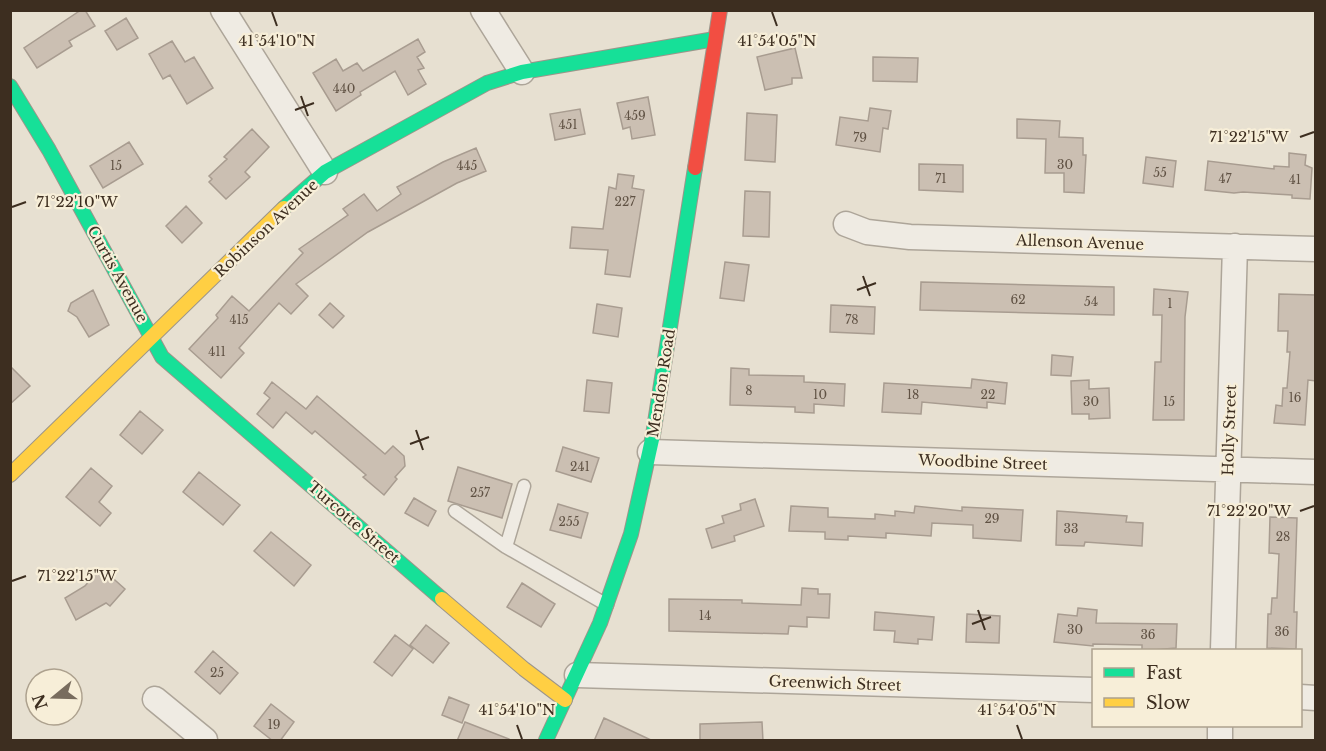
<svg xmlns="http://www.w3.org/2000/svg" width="1326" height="751" viewBox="0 0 1326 751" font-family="'Libre Baskerville',serif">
<rect width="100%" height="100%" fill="#e7e0d1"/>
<path fill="#cbbfb2" stroke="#a89c90" stroke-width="1.5" d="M81 10H85L95 26 69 41 72 46 37 68 24 48Z
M126 18 138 38 117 50 105 31Z
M418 39 425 52 417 57 424 68 418 70 426 84 408 95 395 71 360 92 361 95 336 111 313 73 336 59 343 71 357 63 363 71Z
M172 41 185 62 194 57 213 88 187 104 170 75 163 79 149 54Z
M795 48 802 78H792V84L765 90 757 57Z
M873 57 918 58 917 82 873 81Z
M648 97 655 135 632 139 630 127 623 129 617 103Z
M870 108 891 111 888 129 883 128 880 152 836 145 840 117 868 121Z
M580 109 585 134 555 140 550 114Z
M747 113 777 115 775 162 745 160Z
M1017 119 1060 121 1059 137 1083 138V155H1086L1084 193 1064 192V173H1045L1046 139 1017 138Z
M252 129 269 147 245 172 250 177 226 199 209 182 212 179 209 176 227 159 224 157Z
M129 142 143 164 103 188 90 166Z
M476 148 486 171 457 183 368 232 296 284 308 296 291 314 279 303 239 348 244 353 221 378 189 349 218 318 216 315 232 296 249 311 303 253 299 249 348 215 343 209 364 194 377 211 401 194 397 187 443 162Z
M1289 153 1306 155 1305 165 1312 168 1310 199 1292 198V195L1243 192 1234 193 1205 190 1208 161 1274 169V166L1289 167Z
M1146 157 1176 161 1173 187 1143 183Z
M919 164 963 165V192L919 190Z
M618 174 634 176 632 188 644 190 630 277 605 274 608 250 570 248 572 227 603 229 609 187 616 189Z
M745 191 770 192 769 237 743 236Z
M186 206 202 223 182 243 166 226Z
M725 262 749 265 744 301 720 298Z
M921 282 1114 287V315L920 310Z
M1154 289 1188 292 1185 317 1184 420H1153L1155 362H1161L1162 315H1153Z
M93 290 109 325 89 337 77 317 68 311 71 303Z
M1279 294 1316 295V381L1308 380 1305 425 1274 423 1276 405 1282 406 1283 388H1287L1290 352H1287L1288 331H1278Z
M330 303 344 316 333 328 319 315Z
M597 304 622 308 618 337 593 333Z
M831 305 875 307 874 334 830 332Z
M1052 355 1073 357 1071 376 1051 375Z
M10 366 30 386 10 404Z
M731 368 749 369V375L804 376V382L845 384 844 406 814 404V413L795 412V407L730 405Z
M972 379 1007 383 1005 404 987 402V408L922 402 921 414 882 412 884 383 971 388Z
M587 380 612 383 609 413 584 411Z
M1089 380V389L1109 388 1110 418 1089 419V414H1072L1071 381Z
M272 382 306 409 317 396 385 454 393 446 404 456 405 466 395 477 397 479 384 495 363 477 366 475 315 431 312 434 286 412 273 428 257 414 270 398 264 393Z
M140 411 163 430 142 454 120 435Z
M563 447 599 458 591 482 556 471Z
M458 467 512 484 502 518 448 501Z
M91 468 112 486 99 502 111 513 100 526 66 497Z
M199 472 240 505 223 525 183 492Z
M414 498 436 511 428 526 405 513Z
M755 499 764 526 734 536 735 541 712 548 706 529 724 523 722 516 741 510 740 504Z
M558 504 588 513 581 538 550 530Z
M791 506 828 508V517L875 519V514L895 516V511L914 513 915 506 962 511V507L1023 510 1021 541 973 538V525L932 523 931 536 886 533V538L848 536V540L825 539V532L789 531Z
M1057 511 1127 516 1126 522 1143 523 1142 546 1085 542 1084 546 1056 545Z
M1270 517 1297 518 1294 612H1297L1296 649 1267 648 1268 614H1271L1272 598H1277L1279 554 1269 553Z
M271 532 311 565 294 586 254 551Z
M97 572 104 576 107 573 125 589 110 606 106 603 76 620 65 598 85 586Z
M522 583 555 604 541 627 507 607Z
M802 588 818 589V594H830L829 618 807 617V627L789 626 788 634 669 631V599L742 600V603L801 605Z
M1078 608 1097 610 1096 623 1177 624 1176 648 1142 651V645L1093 644V646L1054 642 1058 614 1077 616Z
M875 612 934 617 932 640 918 639V644L894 642 895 631 874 630Z
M967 614 1000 616 999 643 966 642Z
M426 625 449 643 433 663 410 645Z
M395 635 413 649 392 676 374 662Z
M213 651 238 673 220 694 195 672Z
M449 697 469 705 462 723 442 715Z
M271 704 294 722 280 741H273L254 726Z
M604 718 653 741H594Z
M465 722 509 739V741H457Z
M762 722 763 741H700V724Z"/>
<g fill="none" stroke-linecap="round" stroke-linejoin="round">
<defs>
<path id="lane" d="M455 511 506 547 607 605
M506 547 524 486"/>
<path id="street" d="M223 10 325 172
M483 10 522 72
M846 224 867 232 910 237 1316 249
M650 452 1316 472
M1223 650 1235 246
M577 675 1094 690
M1300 697 1316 698
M155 699 205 740
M1220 740V726"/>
<path id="fast" d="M10 86 49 150 162 357 442 599
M284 208 325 172 487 83 522 72 715 39
M546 740 600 623 631 534 653 435 695 168"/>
<path id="slow" d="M10 475 284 208
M442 599 524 669 565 700"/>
<path id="jam" d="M695 168 720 10"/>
</defs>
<use href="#lane" stroke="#ada599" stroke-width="15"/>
<use href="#street" stroke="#ada599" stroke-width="27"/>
<use href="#fast" stroke="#9c958a" stroke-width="16"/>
<use href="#slow" stroke="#9c958a" stroke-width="16"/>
<use href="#jam" stroke="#9c958a" stroke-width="16"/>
<use href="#lane" stroke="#efebe3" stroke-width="12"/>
<use href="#street" stroke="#efebe3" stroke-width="24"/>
<use href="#fast" stroke="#16e098" stroke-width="14"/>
<use href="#slow" stroke="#ffcf43" stroke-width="14"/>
<use href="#jam" stroke="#f24e42" stroke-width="14"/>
</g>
<path fill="none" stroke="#3d2e20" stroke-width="2" d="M272 12 277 26M772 12 777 26M301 96 308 116M295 110 314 103M1300 137 1314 132M12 207 26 202M863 276 870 296M857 290 876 283M416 430 423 450M410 444 429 437M1300 511 1314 506M12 581 26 576M978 610 985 630M972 624 991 617M517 725 522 739M1017 725 1022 739"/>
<g text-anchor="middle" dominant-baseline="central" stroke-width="4.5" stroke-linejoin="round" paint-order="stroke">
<g font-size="12" fill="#605244">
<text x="344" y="88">440</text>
<text x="635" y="115">459</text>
<text x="568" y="124">451</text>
<text x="860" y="137">79</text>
<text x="1065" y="164">30</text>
<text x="116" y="165">15</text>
<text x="467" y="165">445</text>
<text x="1160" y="172">55</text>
<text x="941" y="178">71</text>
<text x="1225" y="178">47</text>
<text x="1295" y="179">41</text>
<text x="625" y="201">227</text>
<text x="1018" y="299">62</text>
<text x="1091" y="301">54</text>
<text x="1170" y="303">1</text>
<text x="239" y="319">415</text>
<text x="852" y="319">78</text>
<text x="217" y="351">411</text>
<text x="749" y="390">8</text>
<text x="820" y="394">10</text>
<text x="913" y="394">18</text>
<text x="988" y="394">22</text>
<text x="1295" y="397">16</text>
<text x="1091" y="401">30</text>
<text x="1169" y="401">15</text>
<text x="580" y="466">241</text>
<text x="480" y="492">257</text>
<text x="992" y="518">29</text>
<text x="569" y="521">255</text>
<text x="1071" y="528">33</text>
<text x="1283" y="536">28</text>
<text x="705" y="615">14</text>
<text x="1075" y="629">30</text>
<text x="1282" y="631">36</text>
<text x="1148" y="634">36</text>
<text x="217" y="672">25</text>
<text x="274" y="724">19</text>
</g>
<g font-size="15" fill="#3d2e20" stroke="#f7eed8">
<text transform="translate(266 228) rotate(-43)">Robinson Avenue</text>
<text transform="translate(1080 242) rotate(2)">Allenson Avenue</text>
<text transform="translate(118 274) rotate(61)">Curtis Avenue</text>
<text transform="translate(661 383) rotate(-81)">Mendon Road</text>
<text transform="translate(1229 430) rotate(-88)">Holly Street</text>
<text transform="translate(983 462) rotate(2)">Woodbine Street</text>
<text transform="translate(354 522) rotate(41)">Turcotte Street</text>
<text transform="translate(835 683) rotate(2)">Greenwich Street</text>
</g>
</g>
<g font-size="15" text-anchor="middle" fill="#3d2e20" stroke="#f7eed8" stroke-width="4.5" stroke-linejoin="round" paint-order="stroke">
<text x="277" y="46">41°54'10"N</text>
<text x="777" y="46">41°54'05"N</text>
<text x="1249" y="142">71°22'15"W</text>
<text x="77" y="207">71°22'10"W</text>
<text x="1249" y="516">71°22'20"W</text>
<text x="77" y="581">71°22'15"W</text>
<text x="517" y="715">41°54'10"N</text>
<text x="1017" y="715">41°54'05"N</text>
</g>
<rect width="1326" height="751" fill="none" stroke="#3d2e20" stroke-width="24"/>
<rect x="1092" y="649" width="210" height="78" fill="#f7eed8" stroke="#ada18e" stroke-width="1.5"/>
<rect x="1104" y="668" width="30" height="9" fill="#16e098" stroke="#ada18e" stroke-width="1.5"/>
<text x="1146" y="679" font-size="18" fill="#3d2e20">Fast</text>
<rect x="1104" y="698" width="30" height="9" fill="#ffcf43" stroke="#ada18e" stroke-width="1.5"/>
<text x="1146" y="709" font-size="18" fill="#3d2e20">Slow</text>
<g transform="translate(54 697) rotate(251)"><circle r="28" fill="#f7eed8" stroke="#ada18e" stroke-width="1.5"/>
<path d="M0-4.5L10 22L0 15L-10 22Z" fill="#786c5e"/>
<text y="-9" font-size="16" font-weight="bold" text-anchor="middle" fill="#3d2e20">N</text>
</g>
</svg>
